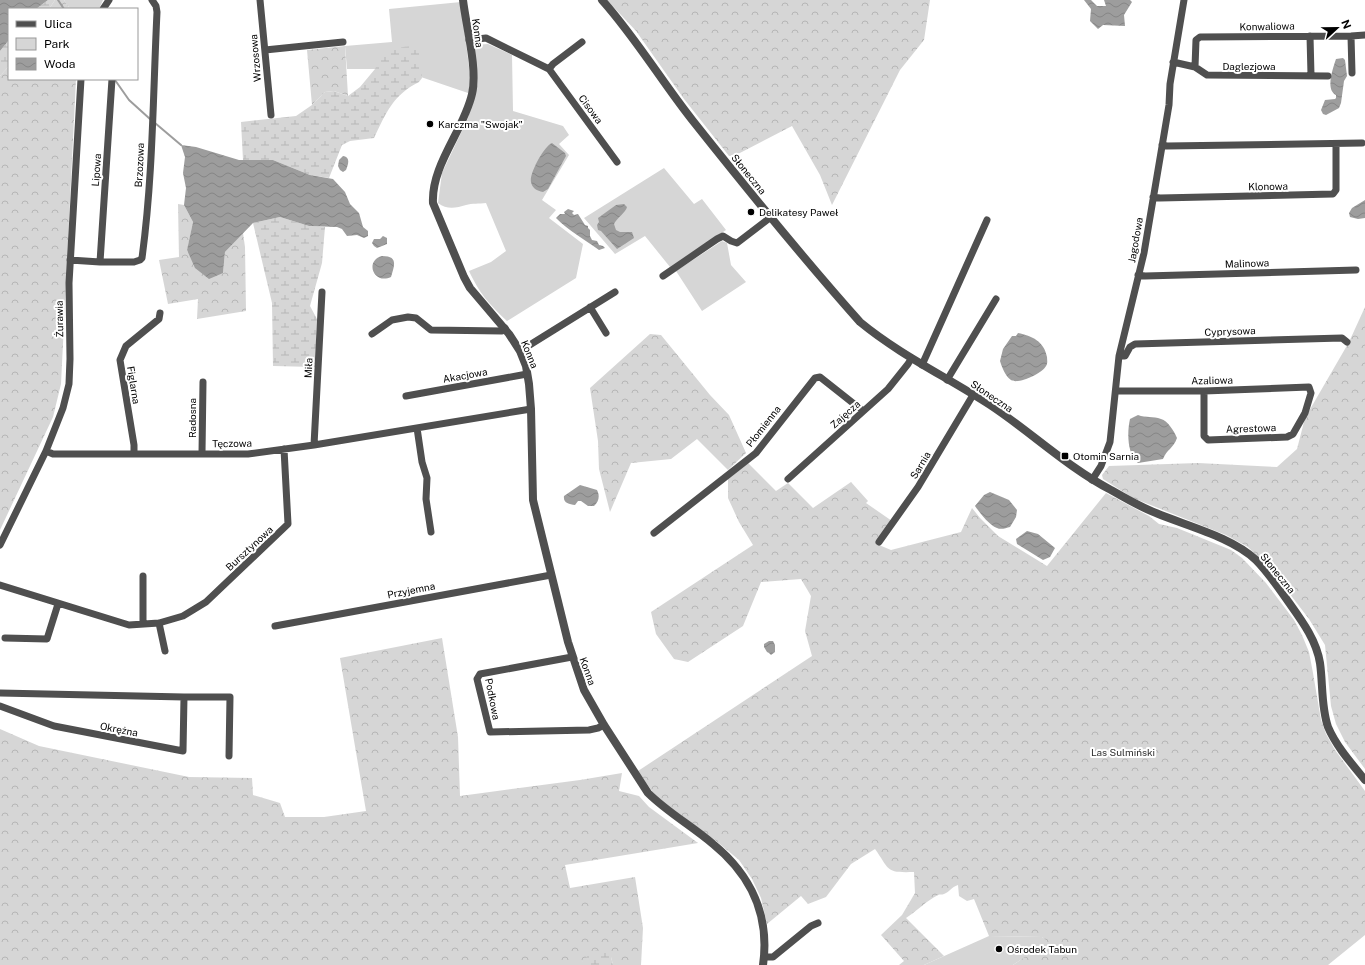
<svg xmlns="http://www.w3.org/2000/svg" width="1365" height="965" viewBox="0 0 1365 965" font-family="'Public Sans',sans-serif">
<defs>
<pattern id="forest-crowns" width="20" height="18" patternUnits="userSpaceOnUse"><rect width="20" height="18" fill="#d6d6d6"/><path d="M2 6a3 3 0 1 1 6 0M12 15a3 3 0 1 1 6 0" fill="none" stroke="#b6b6b6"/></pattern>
<pattern id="wetland-marsh" width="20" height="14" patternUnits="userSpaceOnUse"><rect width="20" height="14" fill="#d6d6d6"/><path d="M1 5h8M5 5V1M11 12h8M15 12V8" fill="none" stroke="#b6b6b6"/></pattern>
<pattern id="water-waves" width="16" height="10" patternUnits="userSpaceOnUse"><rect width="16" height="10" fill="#9d9d9d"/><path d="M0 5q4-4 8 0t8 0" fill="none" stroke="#858585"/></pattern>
</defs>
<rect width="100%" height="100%" fill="#fff"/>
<path fill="#d6d6d6" d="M64 0H103L99 9H70Z
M461 2 471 83 468 93 415 75 375 69H347L345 46 392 42 389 9Z
M488 44 512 55 513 111 563 126 569 135 559 144 569 155 542 200 556 210 549 218 583 244 576 278 507 321C488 303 480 294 469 271L491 262 506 251 486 203C479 204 472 203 466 205 456 208 447 210 438 203L442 173 468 118 478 83 474 45Z
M664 168 694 204 702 199 726 230 670 267 645 236 615 254 584 218Z
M722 241 727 243 731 265 746 282 702 311 676 271Z
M989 936 1042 937 1048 941 1013 965H924Z"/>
<path fill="url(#forest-crowns)" d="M55 0H64L70 9H49Z
M607 0H930L924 40 900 70 832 205 820 175 792 126 736 155 729 156 684 99 636 31Z
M345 46 348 96 334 91 325 92 312 105 307 50Z
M9 66V79H76L61 384 53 417 0 530V76Z
M178 204 184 205 193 222 187 251 223 273 225 252 243 233 245 247 246 311 197 319 198 299 168 304 159 260 179 257Z
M1365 307V769L1345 742 1336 724 1331 706 1325 645 1309 619 1273 572 1248 547 1226 535 1133 498 1103 479 1102 475 1109 466 1198 463 1277 467 1297 449 1305 418 1349 342Z
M650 334 661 335 710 395 729 415 746 453 728 470 697 439 671 459 631 463 610 512 599 469 598 441 590 388Z
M748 463 776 491 788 483 813 508 851 482 868 501 866 503 892 521 879 545 891 550 961 532 972 508 980 518 998 536 1047 566 1106 493 1149 516 1159 524 1177 528 1231 550 1242 558 1266 583 1294 620 1302 635 1309 652 1313 673 1321 720 1326 734 1335 750 1365 791V935L1328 965H1013L1047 941 1042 937 989 936 974 899 967 901 959 896 958 885C951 887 950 892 944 894 942 895 940 894 938 895 926 901 917 911 906 918L944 956 924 965H899L904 961 881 935 902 915 915 893 914 872C885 873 890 870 875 849L851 864 826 897 808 904 801 896 767 924 761 898 752 879 739 860 715 840 656 797 638 771 812 656 805 631 811 596 801 579 761 582 743 626 688 662 674 659 656 634 651 612 753 545 739 522 728 498V479Z
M442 638 458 737 460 796 580 780 622 773 619 791 639 796 649 807 698 843 565 865 570 888 635 877 643 928 641 965H613L611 957 582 962V965H0V729L39 746 189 777 252 778 253 795 280 803 285 817H324L366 811 340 658Z"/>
<path fill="url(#wetland-marsh)" d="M48 0H55L49 9H36Z
M9 40V66L0 76V51Z
M411 46 419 50 422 78 419 82C393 95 386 113 374 138L350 141 342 145 329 178 310 175 273 160H243L241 122 296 116 312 105 325 92 334 91 348 96 360 87 375 69 385 51 403 47Z
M280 217 309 226 325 227 322 263 310 306 317 319 315 367 273 366 272 303 253 223Z
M601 949 611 957 613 965H582V962L591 952Z"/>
<path fill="url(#water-waves)" d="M0 0H48L36 9H9V40L0 51Z
M1084 0H1091L1097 6H1106L1104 0H1130L1132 2 1124 15 1125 26 1103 25 1098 29 1090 21 1091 9Z
M1343 58 1345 60 1347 76 1344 81 1341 103 1339 108 1326 115 1323 114 1321 110 1325 100 1335 99 1336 98V95C1325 90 1333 68 1336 59Z
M552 143 565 153 566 156 548 189 543 192C537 191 532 188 531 182 529 174 544 146 552 143Z
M181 145 196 147 239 160H273L310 175 333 179 345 192 350 204 359 213 363 227 368 231V236L364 238 357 235 347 236 342 229 337 227 309 226 280 217 253 223 225 252 223 273 209 279 195 268 187 250 193 222 184 205 186 188 183 173 185 157Z
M343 156C351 157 348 165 346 170L343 172 340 170 338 166 339 160Z
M1365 200V218L1358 219 1350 217 1349 213 1352 208Z
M624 204 627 207C626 212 617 218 614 224L616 230 620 232H632L634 238 617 249 601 231 598 230 597 225 599 222 598 218 616 205Z
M568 209 574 211 572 213 574 215 578 214 585 225 588 226V228L590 230V236L592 240 597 241 599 245 603 246 605 248 599 250C584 239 569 231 556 218L560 214H565L564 212Z
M383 236 387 238V244L377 248 374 246 372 243 374 239H380Z
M382 256C399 256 394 266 391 277 374 285 364 261 382 256Z
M1018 333C1032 336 1044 341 1047 357 1047 360 1048 363 1046 366 1043 373 1018 385 1011 380 1005 376 1002 367 1000 361L1003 349 1012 336H1016Z
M1138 415C1146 418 1153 416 1161 419 1168 421 1174 431 1177 438 1173 449 1167 449 1163 459L1138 463C1127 454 1127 432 1130 419Z
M580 485 597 490C600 496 599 501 594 506H588L581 501H578L575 505C569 504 563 503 564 496Z
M990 492 1009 500 1017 510 1016 517 1010 527C1006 528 1001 530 997 528 989 525 980 513 975 506L984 495Z
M1027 531 1038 534 1055 548 1050 557 1043 560 1017 544 1016 539Z
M769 641H773L775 645V652L771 655 769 653 767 652 764 647V644Z"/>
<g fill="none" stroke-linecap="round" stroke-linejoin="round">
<path stroke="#9d9d9d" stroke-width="2" d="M58 0 64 9
M115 80 129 100 150 119
M155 123 181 145"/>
<path stroke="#4f4f4f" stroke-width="7" d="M260 0 271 115
M103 9 109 0
M1310 36 1311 75
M1351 36 1352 73
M469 40 486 38 549 69 617 162
M265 50 343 42
M1173 62 1195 67 1207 75 1328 76
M1195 67 1196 40 1200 37 1351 36 1365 35
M549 69 553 64 582 42
M1162 145 1167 146 1362 143
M1153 197 1160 198 1333 194 1336 190V144
M70 260 100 262H134L140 260 142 258C153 177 153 94 157 12L156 6 152 0
M100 262 112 79
M1138 275 1145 276 1356 270
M663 276 717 239 723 236 731 241 737 243 771 217
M590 307 606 333
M372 334 392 320 408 317 416 318 431 330 502 331 505 328
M520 351 615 292
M1119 356H1125L1130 347 1135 344 1342 338 1347 342
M922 365 987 220
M947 380 996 299
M1116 391H1204L1309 387 1311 393 1305 413 1293 434 1287 437 1208 440 1204 436V391
M406 396 527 374
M417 428 422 462 427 478 426 499 431 532
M314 445 322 292
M46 451 53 454H248L314 445 531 409
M134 453V445L120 360 126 346 159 319 160 313
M202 453 203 382
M788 479 888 389 908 364 911 359
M1092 480 1101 466 1110 442 1119 356 1144 253 1169 105 1170 84 1184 0
M654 533 756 453 815 378 820 377 863 411
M879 542 918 487 973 395
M0 545 46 451 63 408 69 384 70 359 69 283 81 79
M0 585 129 625 159 623 183 616 206 602 288 524 284 449
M159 623 165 651
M143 624V576
M275 626 551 575
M5 638 47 639 58 604
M572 657 480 674 477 679 490 732 589 730 598 728 604 725
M0 693 184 697 183 751 54 726 0 706
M184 697H230L229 756
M764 957H773L811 926 818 923"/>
<path stroke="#4f4f4f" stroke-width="8" d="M463 0C466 26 478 70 472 94 464 130 431 165 433 203L464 277 470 288 509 334 520 351 526 366 529 384 531 409 533 500 568 642 584 690 604 725 648 793C667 812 692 826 713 844 751 875 770 916 763 965
M602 0C636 38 662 82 693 121 747 189 802 257 860 322 900 355 947 377 990 405 1031 432 1067 467 1111 490 1125 498 1140 507 1156 513 1187 526 1232 537 1256 560 1267 571 1276 584 1285 597 1299 617 1316 638 1320 663 1323 684 1321 707 1328 727 1336 746 1352 764 1365 780"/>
</g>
<g fill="#000" stroke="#fff" stroke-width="1.5">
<circle cx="430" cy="124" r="4"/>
<circle cx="751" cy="212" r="4"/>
<rect x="1061" y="452" width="8" height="8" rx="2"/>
<circle cx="999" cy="949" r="4"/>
</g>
<g text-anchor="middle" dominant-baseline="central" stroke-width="4" stroke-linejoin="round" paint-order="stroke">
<g font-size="10" fill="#000" stroke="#fff">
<text transform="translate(1267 26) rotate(-1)">Konwaliowa</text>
<text transform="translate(478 33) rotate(82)">Konna</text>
<text transform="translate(255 58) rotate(-95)">Wrzosowa</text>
<text x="1249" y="66">Daglezjowa</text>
<text transform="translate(591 109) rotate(54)">Cisowa</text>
<text transform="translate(139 165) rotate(-87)">Brzozowa</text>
<text transform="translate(96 170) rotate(-86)">Lipowa</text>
<text transform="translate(749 174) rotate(51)">Słoneczna</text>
<text transform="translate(1268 186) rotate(-1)">Klonowa</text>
<text transform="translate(1135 240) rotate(-80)">Jagodowa</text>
<text transform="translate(1247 263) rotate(-2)">Malinowa</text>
<text transform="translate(59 319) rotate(-91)">Żurawia</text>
<text transform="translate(1230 331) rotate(-2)">Cyprysowa</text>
<text transform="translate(530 354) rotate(68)">Konna</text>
<text transform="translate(308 368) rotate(-87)">Miła</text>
<text transform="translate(465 375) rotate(-10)">Akacjowa</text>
<text transform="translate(1212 380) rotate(-1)">Azaliowa</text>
<text transform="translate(134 385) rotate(81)">Figlarna</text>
<text transform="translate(992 396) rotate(34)">Słoneczna</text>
<text transform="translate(845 414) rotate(-42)">Zajęcza</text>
<text transform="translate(192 418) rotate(-90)">Radosna</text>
<text transform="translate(763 426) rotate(-52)">Płomienna</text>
<text transform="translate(1251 428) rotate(-2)">Agrestowa</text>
<text transform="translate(232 443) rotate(-1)">Tęczowa</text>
<text transform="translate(920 465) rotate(-59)">Sarnia</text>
<text transform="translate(249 548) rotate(-43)">Bursztynowa</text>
<text transform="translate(1278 573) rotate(51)">Słoneczna</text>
<text transform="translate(411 590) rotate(-11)">Przyjemna</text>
<text transform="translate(588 671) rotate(70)">Konna</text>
<text transform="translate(493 699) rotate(79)">Podkowa</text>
<text transform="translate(119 729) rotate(11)">Okrężna</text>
</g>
<g font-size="10" fill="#000" stroke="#fff" text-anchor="start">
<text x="438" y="124">Karczma "Swojak"</text>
<text x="759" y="212">Delikatesy Paweł</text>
<text x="1073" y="456">Otomin Sarnia</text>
<text x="1007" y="949">Ośrodek Tabun</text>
</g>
<g font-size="10" fill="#2d2d2d" stroke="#fff">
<text x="1123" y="752">Las Sulmiński</text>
</g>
</g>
<rect x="8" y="8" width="130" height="72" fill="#ffffff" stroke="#999999"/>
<rect x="16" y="21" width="20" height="6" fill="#4f4f4f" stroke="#999999"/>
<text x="44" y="28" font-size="12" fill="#000000">Ulica</text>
<rect x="16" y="38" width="20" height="12" fill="#d6d6d6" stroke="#999999"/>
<text x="44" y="48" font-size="12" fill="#000000">Park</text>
<rect x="16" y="58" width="20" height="12" fill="url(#water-waves)" stroke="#999999"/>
<text x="44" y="68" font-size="12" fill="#000000">Woda</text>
<g transform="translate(1337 28) rotate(68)" stroke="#ffffff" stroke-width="3" paint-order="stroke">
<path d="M0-3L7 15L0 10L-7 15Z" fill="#000000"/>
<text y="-6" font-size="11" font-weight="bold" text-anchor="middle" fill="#000000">N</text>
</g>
</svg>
